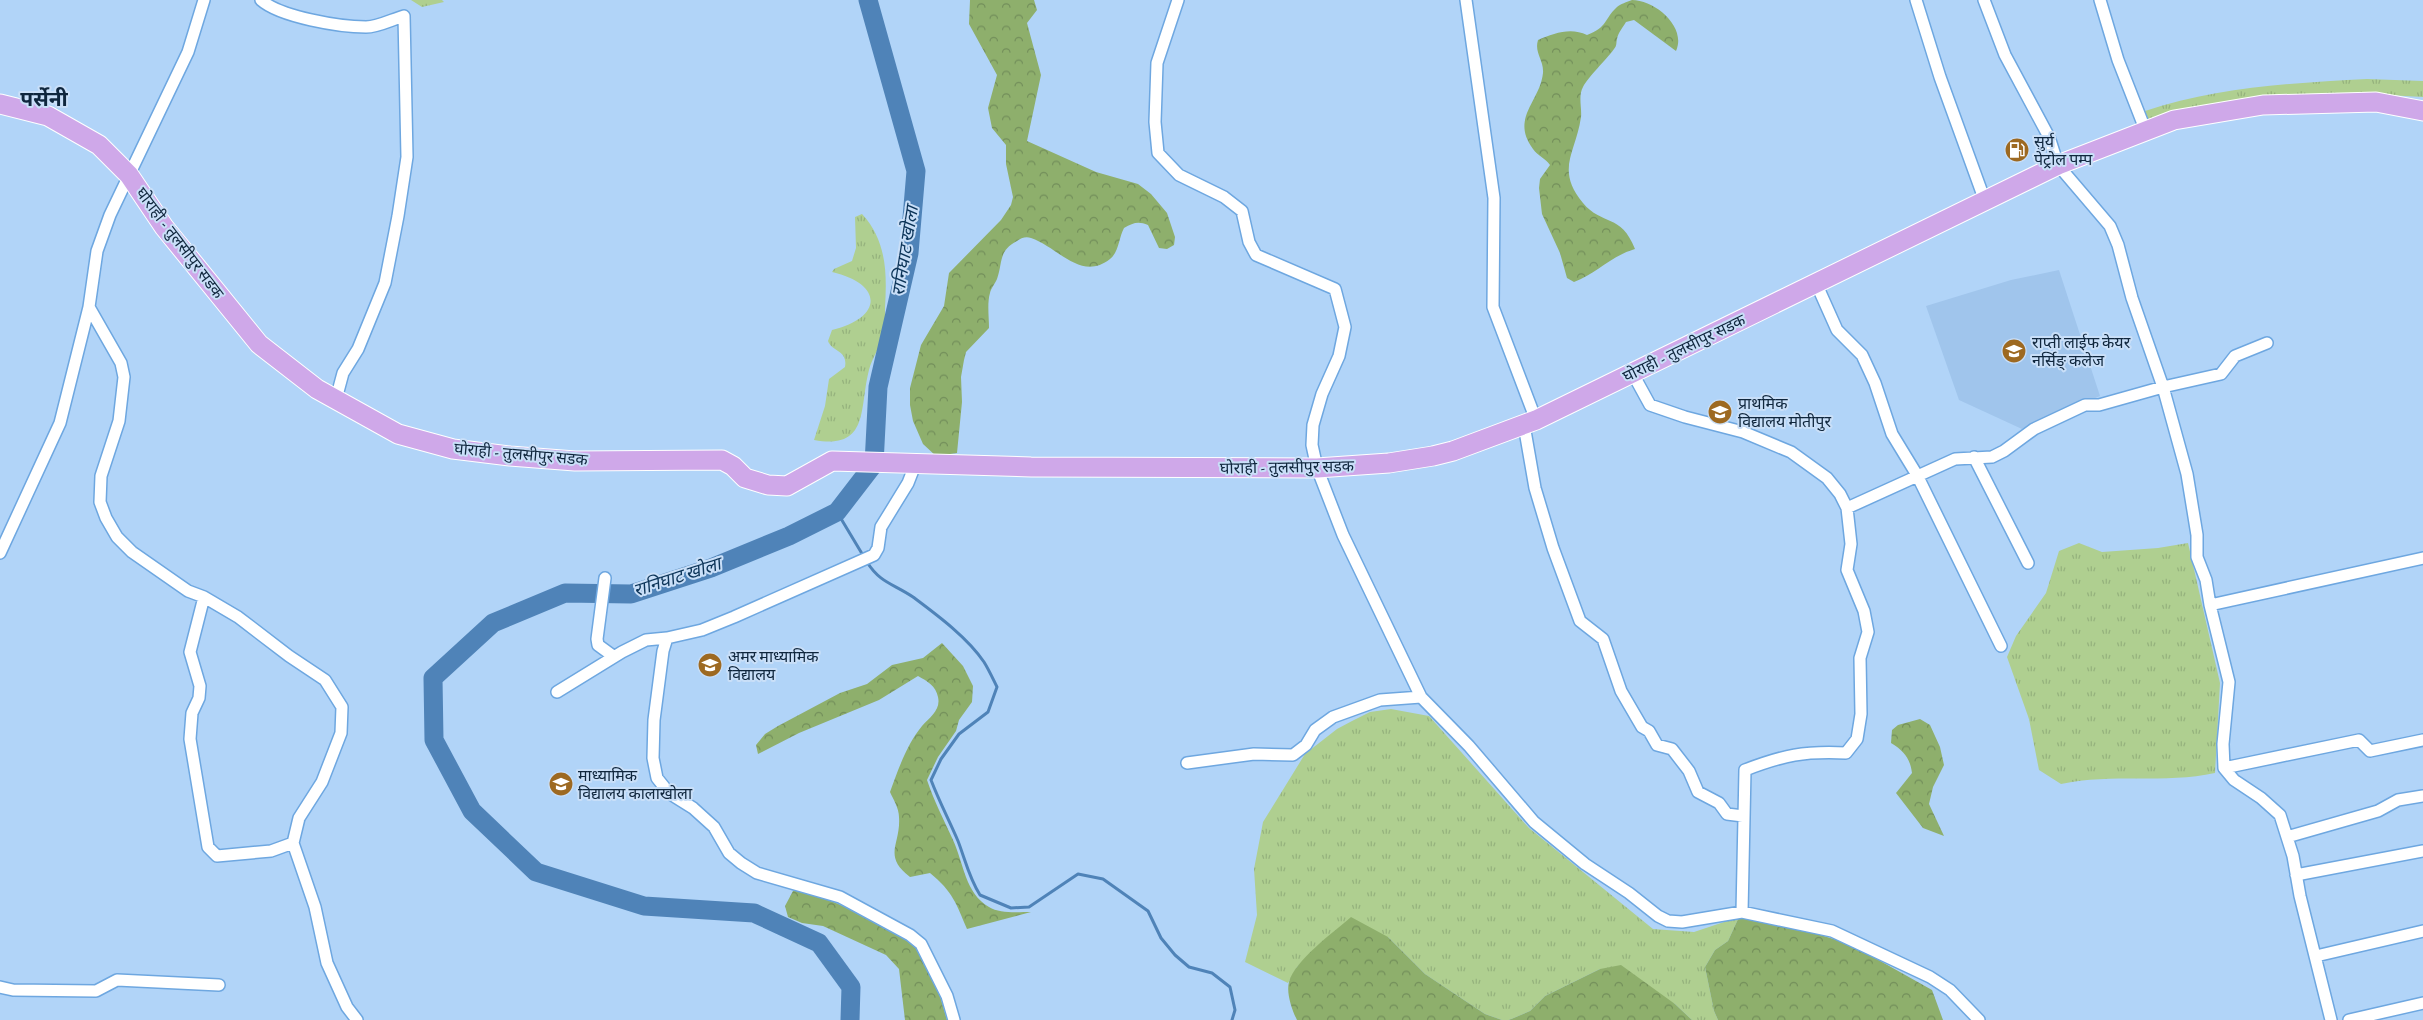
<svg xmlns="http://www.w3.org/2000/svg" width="2423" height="1020" viewBox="0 0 2423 1020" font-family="'Crimson Pro','Noto Sans Devanagari',serif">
<defs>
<pattern id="grass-tufts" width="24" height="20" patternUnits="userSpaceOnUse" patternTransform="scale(1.25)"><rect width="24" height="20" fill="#afcf90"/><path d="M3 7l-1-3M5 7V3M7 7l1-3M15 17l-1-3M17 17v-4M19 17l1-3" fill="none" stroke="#95b27d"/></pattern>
<pattern id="forest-crowns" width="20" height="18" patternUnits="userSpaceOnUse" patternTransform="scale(1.25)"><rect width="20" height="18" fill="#8eaf6c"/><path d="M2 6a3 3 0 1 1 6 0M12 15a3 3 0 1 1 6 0" fill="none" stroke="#728e5a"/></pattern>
</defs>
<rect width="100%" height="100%" fill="#b1d4f8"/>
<path fill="#a0c5ec" d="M2059 270 2100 396 2022 429 1959 400 1926 306 2011 280Z"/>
<path fill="url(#grass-tufts)" d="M411 0H442L444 2 422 7Z
M2367 79 2423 81V97L2368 94 2149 121 2145 111C2217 87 2292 83 2367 79Z
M862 214C887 241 887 274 885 308 885 316 886 327 884 335 880 347 872 358 869 370 859 408 870 450 814 440L825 406 829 379 845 367C848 350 832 352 828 341L832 330C883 318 884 284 832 272L834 269 852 261 856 248 855 217Z
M2079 543 2102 552 2158 548 2188 543 2220 683 2215 773C2165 784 2112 773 2061 784L2039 770 2029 719 2007 657 2016 636 2046 593 2059 551Z
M1391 709 1429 716 1529 828 1653 929 1694 932 1739 917 1728 941 1715 950 1705 967 1714 1011 1718 1020H1692L1675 1004 1600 969 1545 996 1530 1011 1509 1020H1502L1485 1014 1425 974 1388 937 1322 942 1297 967 1288 983 1245 962 1257 915 1254 869 1263 822 1305 754 1337 729 1352 721 1370 712Z"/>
<path fill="url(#forest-crowns)" d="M970 0H1034L1037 10 1027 23 1041 75 1027 141 1096 172 1138 184 1151 194 1167 213 1175 237 1174 245 1167 249 1159 248 1148 225C1138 221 1133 223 1124 228 1119 237 1119 252 1110 259 1081 282 1058 247 1031 238 1026 236 1021 238 1017 241 998 251 1003 262 997 279 995 284 991 288 990 293 987 303 989 317 989 328L966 352 964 360 961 377 962 402 957 453 936 456 923 444 913 421 910 405V388L921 345 944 306 949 273 1001 220 1011 205 1013 197 1006 164V145L992 128 988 108 997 75 969 24Z
M1632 0C1655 0 1687 27 1676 51L1634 20 1626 22C1623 27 1618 33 1617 39 1616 43 1617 46 1614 49 1606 60 1588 77 1583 87 1578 96 1582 108 1581 117 1576 153 1555 169 1583 203 1602 226 1621 213 1635 249 1611 256 1596 274 1574 282L1567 278 1560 253 1542 214 1539 188 1540 179 1550 165C1545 158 1538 156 1533 149 1510 118 1540 102 1543 73 1544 60 1534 53 1538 40 1554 33 1571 27 1587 35 1608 27 1604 19 1617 7 1620 4 1627 2 1632 0Z
M942 643 963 666 973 686 972 702 959 720 956 731 938 757 927 780C934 801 944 820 953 840 964 864 965 893 989 907 1000 914 1018 912 1031 912L967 929C956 903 953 892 930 873L910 877C882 855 901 845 899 817 899 808 893 799 890 792 898 770 907 744 922 726 930 717 941 710 938 697 936 686 927 681 918 676L879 700 799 733 758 754 756 745 765 734 778 726 840 693 867 684 892 665 923 658Z
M1920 719 1930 725 1940 747 1944 765 1933 787 1929 804 1944 836 1923 828 1896 793 1912 773C1910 758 1904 751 1891 743L1892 730 1898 725Z
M800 889C827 899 902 928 918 949 934 970 940 996 947 1020H905L899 969 886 955 823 926 802 923 788 917 785 906 793 891Z
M1351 917 1388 937 1425 974 1485 1014 1502 1020H1297C1292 1010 1286 993 1289 982 1295 960 1334 932 1351 917Z
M1739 917 1781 923 1850 944 1932 990 1943 1020H1718L1714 1011 1705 967 1715 950 1728 941Z
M1621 965 1675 1004 1692 1020H1509L1530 1011 1545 996 1600 969Z"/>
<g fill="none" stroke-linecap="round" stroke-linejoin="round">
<path stroke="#4f83b8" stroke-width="3" d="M837 512 864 557
M867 562C880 583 894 584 913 597 937 615 967 637 984 662 989 670 993 679 997 687L988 712 959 734 941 759 931 780C939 801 949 820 958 841 965 859 969 878 980 895L1011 908 1029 907 1078 874 1103 879 1148 911 1161 938 1175 955 1189 967 1212 973 1230 987 1235 1010 1232 1020"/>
<path stroke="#4f83b8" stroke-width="19" d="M850 1020 851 987 819 943 754 913 644 906 536 872 472 811 434 740 433 678 493 623 565 593 631 594 711 568 789 536 837 512 874 464 878 387 909 253 916 171 868 0"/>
<defs>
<path id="street" d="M261 0C280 17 340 27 366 27 378 27 393 19 404 16L407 157 398 216 385 283 358 349 343 373 336 399
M1178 0 1157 63 1155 122 1158 153 1179 175 1224 197 1242 211 1249 242 1256 255 1335 289 1345 327 1339 356 1322 394 1313 425 1312 445 1317 468 1343 535 1421 697 1469 746 1534 822 1585 864 1629 893 1658 916 1668 921 1682 922 1742 912 1832 931 1930 977 1950 990 1979 1020
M1466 0 1494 198 1493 307 1536 420
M1916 0 1940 77 1985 201
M1984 0 2005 55 2049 137 2058 165 2110 226 2118 245 2132 298 2163 387 2187 474 2197 535V557L2206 580 2210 605 2229 682 2223 744 2224 768 2234 780 2261 798 2280 815 2293 856 2300 896 2331 1020
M2100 0 2118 60 2145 129
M1816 283 1837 330 1862 355 1875 383 1892 434 1917 475 2001 646
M89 307 121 363 124 377 119 421 101 476 100 502 106 518 117 537 132 552 188 591 204 597 238 617 289 656 325 680 342 707 341 733 322 782 299 818 293 843 315 907 327 963 347 1007 357 1020
M1633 374 1650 405 1685 417 1743 432 1791 452 1827 478 1840 494 1847 508 1851 544 1847 570 1864 611 1868 632 1860 658 1861 714 1857 739 1846 753C1804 751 1784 755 1745 770L1742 912
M1524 425 1535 488 1553 548 1580 621 1603 639 1621 691 1642 727 1649 731 1657 745 1672 749 1689 771 1698 792 1719 803 1727 814 1743 816
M1974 457 2028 563
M915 465 908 483 881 527 878 548 874 555 734 617 702 630 667 638 663 651 654 720 653 758 657 778 669 793 693 808 714 827 729 853 741 863 757 873 840 897 910 935 921 944 947 996 954 1020
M1847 508 1955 459 1992 457 2004 451 2034 429 2085 405H2099L2163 387 2221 374 2235 356 2267 343
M0 553 60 423 89 307 97 251 110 215 188 52 204 0
M605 578 597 639 598 645 613 656
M204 597 190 652 200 686 199 698 192 713 190 739 208 847 217 856 271 851 293 843
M2210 605 2423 558
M557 692 622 652 646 640 667 638
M1187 763 1254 754 1293 755 1306 745 1315 730 1333 717 1380 700 1421 697
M2224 768 2359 740 2370 751 2423 740
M2287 837 2378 811 2398 800 2423 796
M2296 875 2423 851
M2316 956 2423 931
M0 987 13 990 96 991 117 980 219 985
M2349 1020 2423 1003"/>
<path id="primary" d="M0 104 48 116 99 145 129 175 164 227 259 344 317 389 398 434 453 449 510 456 575 461 722 460 733 466 745 478 768 485 787 486 832 461 1031 467 1317 468 1389 463 1433 456 1453 451 1536 420 2058 165 2174 120 2263 105 2376 102 2423 111"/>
</defs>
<use href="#street" stroke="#6ea7e0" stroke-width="14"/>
<use href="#primary" stroke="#fff" stroke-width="21"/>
<use href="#street" stroke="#fff" stroke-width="11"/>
<use href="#primary" stroke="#cfa8e9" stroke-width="19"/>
</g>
<defs>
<symbol id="fuel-disc" viewBox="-11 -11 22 22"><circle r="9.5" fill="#9d6921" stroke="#c9dff8"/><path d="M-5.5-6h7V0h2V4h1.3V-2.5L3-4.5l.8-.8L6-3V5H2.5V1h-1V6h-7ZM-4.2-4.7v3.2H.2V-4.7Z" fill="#fff"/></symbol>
<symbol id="university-disc" viewBox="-11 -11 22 22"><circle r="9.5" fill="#9d6921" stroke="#c9dff8"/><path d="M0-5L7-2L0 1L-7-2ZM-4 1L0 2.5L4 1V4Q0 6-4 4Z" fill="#fff"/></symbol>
<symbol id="school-disc" viewBox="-11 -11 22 22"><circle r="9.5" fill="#9d6921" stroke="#c9dff8"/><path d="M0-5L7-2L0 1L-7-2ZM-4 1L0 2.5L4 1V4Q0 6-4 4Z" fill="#fff"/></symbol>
</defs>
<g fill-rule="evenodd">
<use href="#fuel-disc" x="2003" y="136" width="28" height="28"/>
<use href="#university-disc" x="2000" y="337" width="28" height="28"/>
<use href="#school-disc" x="1706" y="398" width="28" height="28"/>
<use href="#school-disc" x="696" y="651" width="28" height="28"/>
<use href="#school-disc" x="547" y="770" width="28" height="28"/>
</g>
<g text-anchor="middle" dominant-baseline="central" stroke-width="4" stroke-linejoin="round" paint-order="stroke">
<g font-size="16" fill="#0f263d" stroke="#c9dff8" text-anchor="start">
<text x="2034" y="141">सुर्य<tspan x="2034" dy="18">पेट्रोल पम्प</tspan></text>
<text x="2032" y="342">राप्ती लाईफ केयर<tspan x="2032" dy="18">नर्सिङ् कलेज</tspan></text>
<text x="1738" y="403">प्राथमिक<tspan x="1738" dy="18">विद्यालय मोतीपुर</tspan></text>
<text x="728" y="656">अमर माध्यामिक<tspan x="728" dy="18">विद्यालय</tspan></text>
<text x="578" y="775">माध्यामिक<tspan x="578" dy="18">विद्यालय कालाखोला</tspan></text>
</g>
<g font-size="16" fill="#0f263d" stroke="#c9dff8">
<text transform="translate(180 243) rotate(53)">घोराही - तुलसीपुर सडक</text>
<text transform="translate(1684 348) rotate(-26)">घोराही - तुलसीपुर सडक</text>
<text transform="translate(521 454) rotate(5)">घोराही - तुलसीपुर सडक</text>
<text transform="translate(1287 467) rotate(-1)">घोराही - तुलसीपुर सडक</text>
</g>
<g font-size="18" font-style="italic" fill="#0c3458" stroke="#c9dff8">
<text transform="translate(905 251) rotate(-81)">रानिघाट खोला</text>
<text transform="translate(677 577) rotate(-18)">रानिघाट खोला</text>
</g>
<g font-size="21" font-weight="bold" fill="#0f263d" stroke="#c9dff8">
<text x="44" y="99">पर्सेनी</text>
</g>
</g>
</svg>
